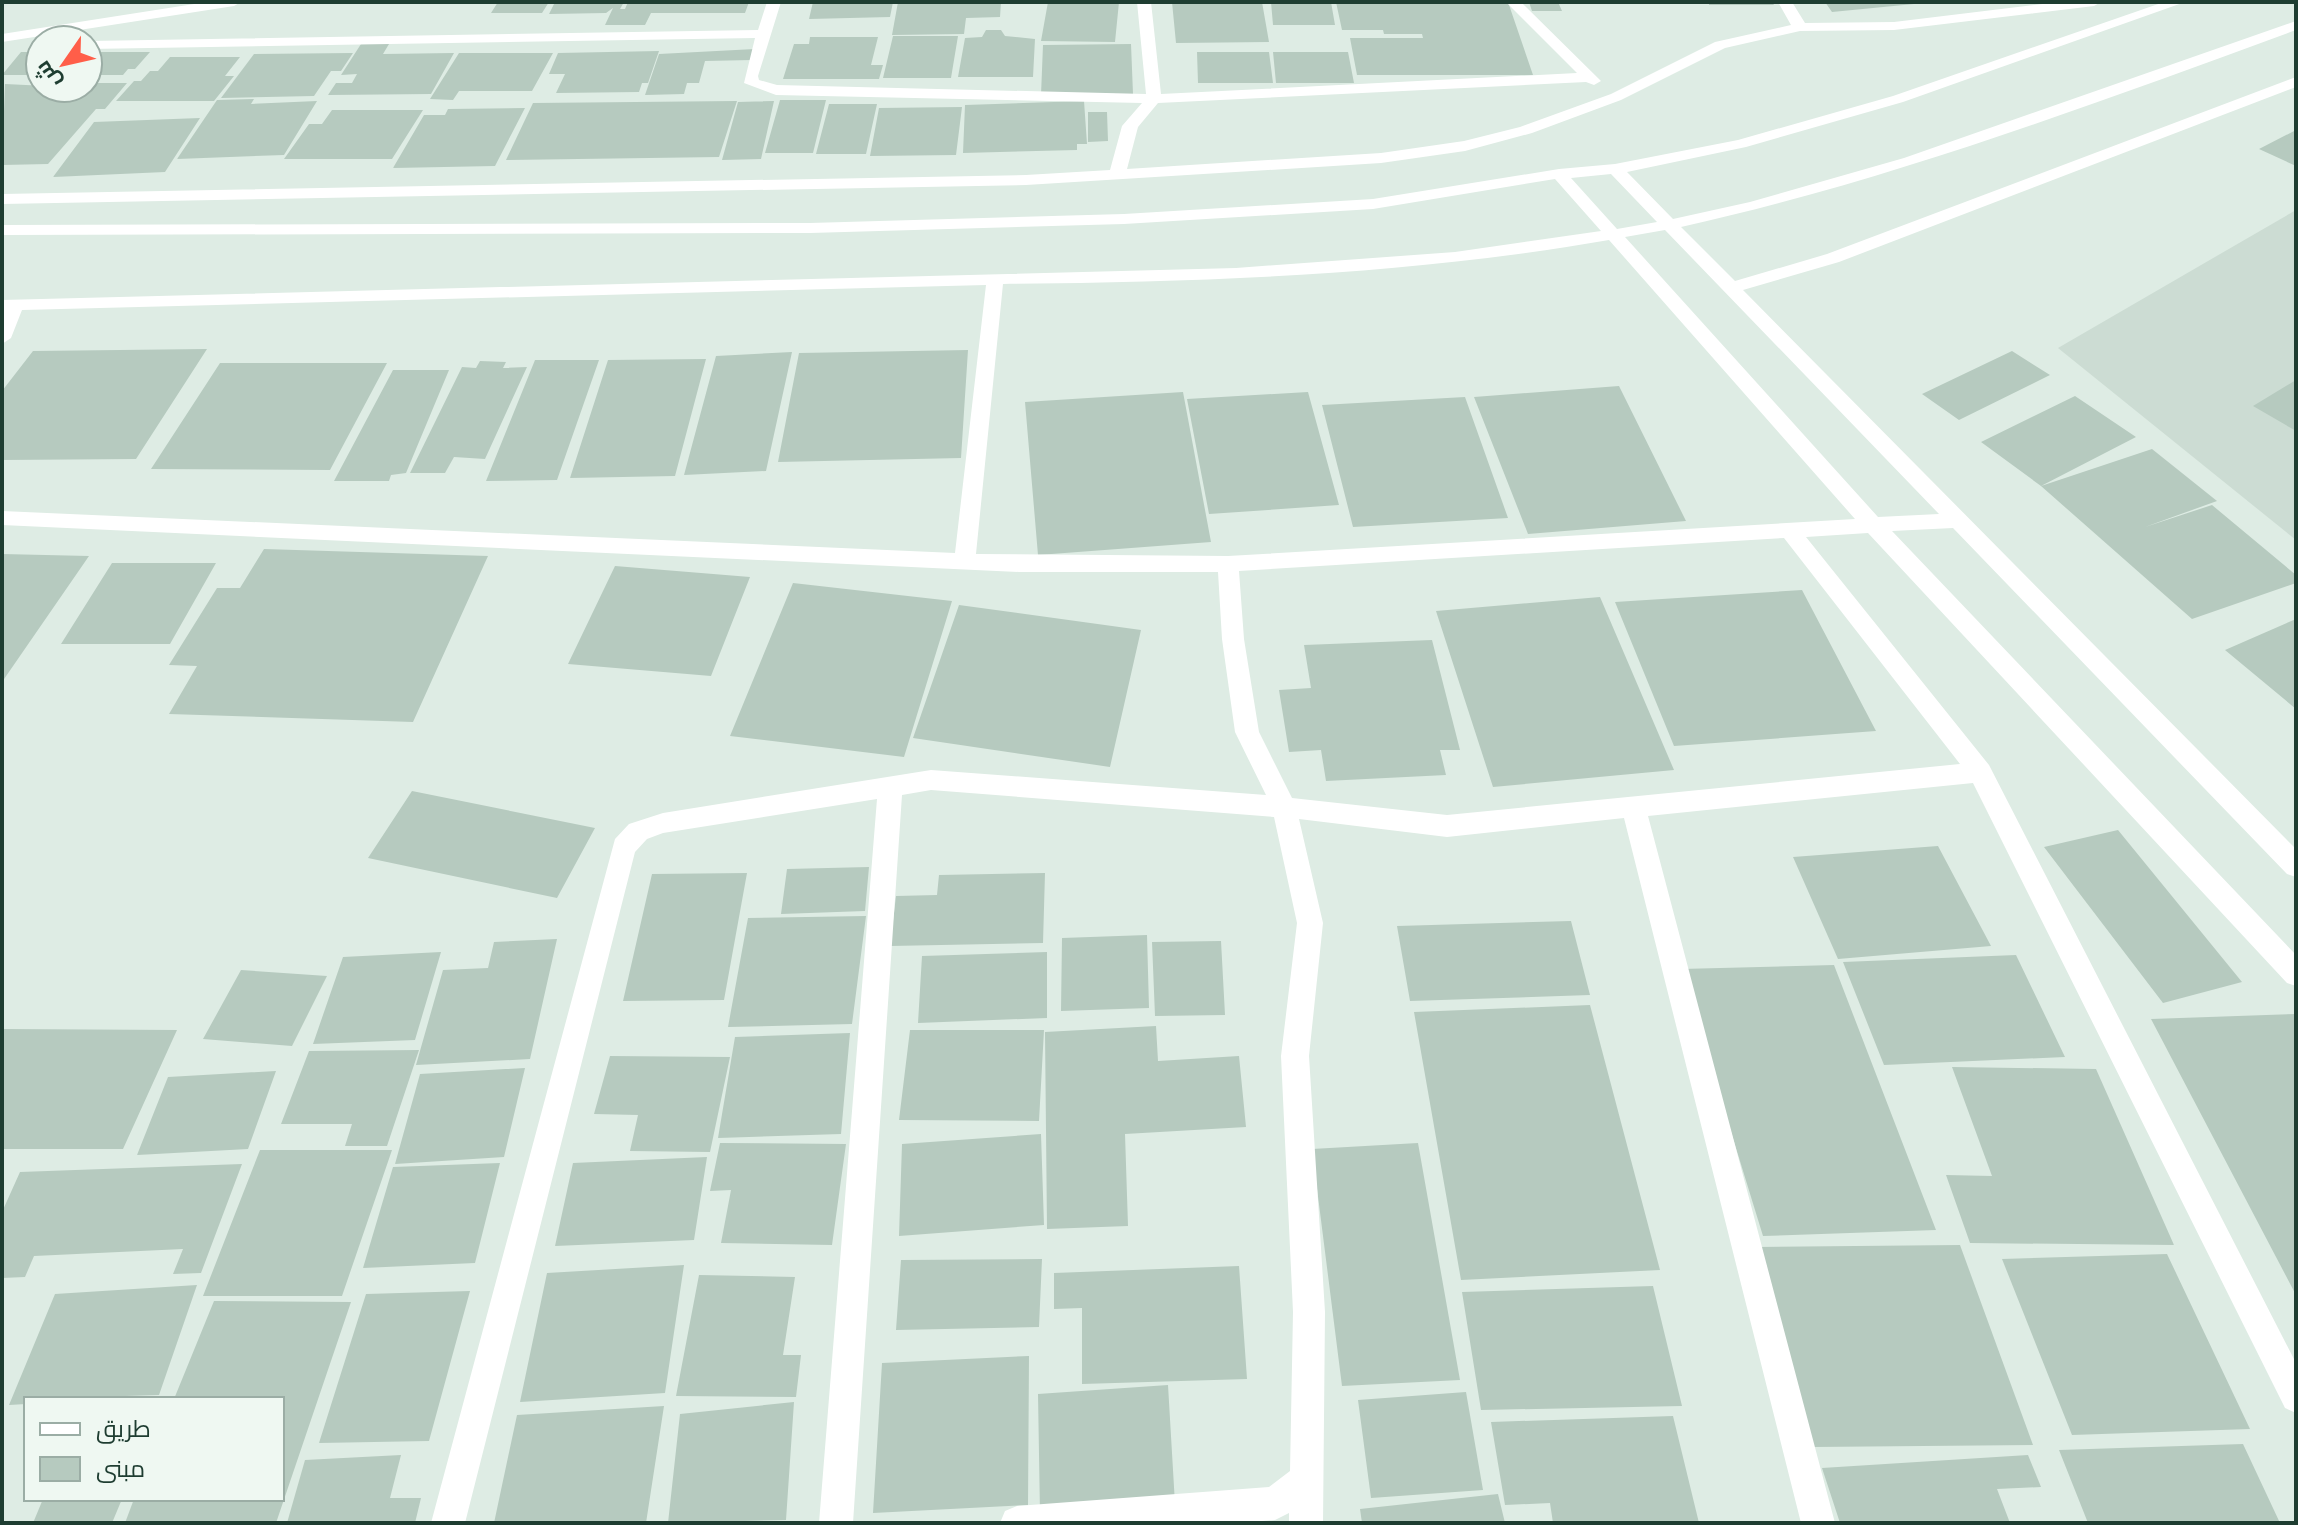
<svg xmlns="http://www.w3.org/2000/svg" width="2298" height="1525" viewBox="0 0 2298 1525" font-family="'Sofia Sans Condensed',Cairo,sans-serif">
<rect width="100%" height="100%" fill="#deece4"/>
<path fill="#ccdcd3" d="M2296 210V540L2058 348Z"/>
<path fill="#b6cabf" d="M498 2H549L542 13H491Z
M555 2H624L620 9H625L628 2H749L745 13H651L645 25H605L613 8 606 13 549 14Z
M813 2H893L890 17 809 19Z
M898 2H1001L1000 17 966 18 964 34 892 35Z
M1048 2H1119L1115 42 1041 41Z
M1172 2H1262L1269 42 1176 43Z
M1271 2H1331L1335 25H1273Z
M1336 2H1508L1533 75H1357L1350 38H1423L1422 34H1384L1383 30H1342Z
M1529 2H1558L1562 11H1532Z
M1709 2H1772L1774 5H1709Z
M1825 2H1914V4L1832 12Z
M986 30H1001L1005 36 1035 39 1033 77H958L965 38 982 37Z
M893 36H958L951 78H883Z
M810 37H878L871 65H883L879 79H783L794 44H809Z
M361 44H389L383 54 454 53 431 94 328 95 336 83H352L357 74 341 75Z
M1131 44 1133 94 1041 95 1043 45Z
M755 49 752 60 705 61 699 83H687L684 94 645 95 659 54Z
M659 51 648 83H642L639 92 556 93 565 74H549L558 53Z
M21 52H40V75H2Z
M88 52H150L135 69H128L123 75H88Z
M1197 52H1269L1273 83H1198Z
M1273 52H1348L1354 83H1276Z
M353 53 341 71H331L314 96 221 98 254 54Z
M459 53H553L532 91H459L453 100 430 99Z
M170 57H240L225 76H234L214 101H116L134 81H141L150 71H158Z
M88 83H127L105 109H96L48 164 2 165 5 84 88 88Z
M254 99 251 104 317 101 284 155 177 159 217 100Z
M780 100H826L813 153H765Z
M737 101 719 157 506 160 533 103Z
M774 101 761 159 722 160 738 102Z
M1084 101 1087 144H1077V150L963 153 965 105Z
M829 104H877L866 154H816Z
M962 107 956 155 870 156 879 108Z
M525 108 495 166 393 168 424 115H445L448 109Z
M332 110H423L392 159H284L309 124H322Z
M1088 112H1107L1108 141 1088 142Z
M200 118 165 172 53 177 94 122Z
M2296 130V166L2259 149Z
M207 349 136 459 2 460V391L33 351Z
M968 350 961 458 778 462 799 353Z
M2012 351 2050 375 1959 420 1922 394Z
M792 352 766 471 684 475 716 356Z
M706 359 675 476 570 478 608 360Z
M535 360H599L557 480 486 481Z
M480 361 506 362 503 368 527 367 485 459 454 457 445 473H410L462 367 476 368Z
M220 363H387L330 470 151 469Z
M393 370H449L406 473 391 475 389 481H334Z
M2296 380V431L2253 406Z
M1619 386 1686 521 1528 534 1474 397Z
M1183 392 1211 542 1038 555 1025 402Z
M1308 392 1339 505 1209 514 1187 399Z
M2075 396 2136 437 2041 486 2152 449 2217 501 2145 527 2212 505 2296 575V583L2192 619 2041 486 1981 442Z
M1465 397 1508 518 1353 527 1322 405Z
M264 549 488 556 413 722 169 714 197 666 169 665 217 588H240Z
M2 554 89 556 2 682Z
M112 563H216L170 644H61Z
M615 566 750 577 711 676 568 664Z
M793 583 952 601 904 757 730 736Z
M1802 590 1876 731 1674 746 1615 602Z
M1600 597 1674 770 1493 787 1436 611Z
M959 605 1141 630 1110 767 913 738Z
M2296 619V709L2225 650Z
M1432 640 1460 750H1440L1446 775 1326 781 1321 750 1289 752 1279 690 1311 688 1304 645Z
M412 791 595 828 557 898 368 858Z
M2118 830 2242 982 2163 1003 2044 847Z
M1938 846 1991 946 1838 959 1793 857Z
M869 867 865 911 781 914 787 869Z
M747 873 724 1000 623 1001 652 874Z
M1045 873 1043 943 890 946 896 896 937 895 939 875Z
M866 916 852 1024 728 1027 748 918Z
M1571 921 1590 995 1410 1001 1397 926Z
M1147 935 1149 1008 1061 1011 1062 938Z
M557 939 530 1059 416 1065 443 970 488 968 494 942Z
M1221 941 1225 1015 1155 1016 1152 942Z
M441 952 415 1040 313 1044 343 957Z
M1047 952V1018L918 1023 922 956Z
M2016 955 2065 1057 1884 1065 1843 962Z
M1834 965 1936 1230 1763 1236 1681 969Z
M241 970 327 976 292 1046 203 1039Z
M1590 1005 1660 1270 1461 1280 1414 1012Z
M2296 1014V1295L2151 1019Z
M1156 1026 1158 1061 1239 1056 1246 1127 1125 1134 1128 1226 1047 1229 1045 1032Z
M2 1029 177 1030 123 1149H2Z
M910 1030H1044L1039 1121 899 1120Z
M850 1033 841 1134 718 1138 735 1037Z
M419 1050 387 1146H345L352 1124H281L309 1051Z
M610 1056 730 1057 710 1152 630 1151 638 1115 594 1114Z
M1952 1067 2096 1069 2174 1245 1970 1243 1946 1175 1992 1176Z
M525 1068 504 1157 395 1164 420 1074Z
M276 1071 248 1149 137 1155 168 1077Z
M1041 1134 1044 1225 899 1236 902 1144Z
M720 1143 846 1144 832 1245 721 1243 731 1190 710 1191Z
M1418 1143 1460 1380 1342 1386 1312 1149Z
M260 1150H392L342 1296H203Z
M707 1157 694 1240 555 1246 573 1163Z
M500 1163 475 1263 363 1268 393 1167Z
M242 1164 201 1273 173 1274 183 1249 34 1256 25 1277 2 1278V1212L20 1172Z
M1960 1245 2033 1445 1813 1447 1757 1247Z
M2167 1254 2250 1429 2072 1435 2002 1259Z
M1042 1259 1039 1327 896 1330 901 1260Z
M684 1265 665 1393 520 1402 547 1273Z
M1239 1266 1247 1379 1082 1384V1308L1054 1309V1273Z
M699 1275 795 1277 783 1355H801L796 1397 676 1396Z
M197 1285 159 1395 26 1399V1404L9 1405 55 1294Z
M1653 1286 1682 1406 1481 1410 1462 1292Z
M470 1291 429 1441 319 1443 366 1294Z
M214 1301 351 1302 276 1523H125L134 1499H282V1399H174Z
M1029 1356 1028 1505 873 1513 882 1363Z
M1168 1385 1175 1504 1040 1514 1038 1394Z
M1466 1392 1483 1490 1371 1498 1358 1400Z
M794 1402 786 1520 668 1523 680 1414Z
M664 1406 646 1523H494L517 1415Z
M1673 1416 1699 1523H1553L1550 1503 1505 1505 1491 1422Z
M2243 1444 2280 1523H2088L2059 1450Z
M401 1455 390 1498H421L415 1523H287L305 1460Z
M2028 1455 2041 1487 1997 1489 2010 1523H1840L1822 1468Z
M1498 1494 1505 1523H1362L1360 1509Z
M43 1499H122L112 1523H33Z"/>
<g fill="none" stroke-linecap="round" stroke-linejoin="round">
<path fill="#fff" fill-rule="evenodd" d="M207 2H241L234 6 2 42V34Z
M767 2H781L758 76 759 80 777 85 1146 94 1137 2H1151L1161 94 1577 73 1506 2H1521L1601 81 1594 85 1586 82 1158 103 1138 127 1127 169 1381 153 1464 141 1520 127 1611 94 1715 42 1791 25 1778 2H1792L1805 23 1894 22 2059 2H2101L2094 6 1894 30 1800 31 1725 48 1621 100 1532 133 1465 151 1381 163 1026 185 2 204V194L1026 175 1110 170 1122 126 1142 103 776 95 744 83 755 38 88 49V41L758 30Z
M2164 2H2185L1903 102 1746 147 1627 172 1673 219 1750 202 1904 158 2296 21V30C2093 104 1892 180 1681 227L1735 281 1827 254 2296 77V87L1839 262 1743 290 2296 849V877L2287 874 1953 528 1892 531 2296 955V986L2287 983 1868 533 1806 537 1989 765 2296 1363V1413L2285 1408 1973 783 1648 816 1835 1523H1801L1624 818 1447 837 1299 819 1323 923 1309 1056 1325 1312 1323 1523H1289V1513L1275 1520 1235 1523H1000L1005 1511 1017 1506 1269 1487 1290 1471 1293 1312 1281 1056 1297 923 1274 817 931 790 902 795 853 1523H819L877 799 663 833 647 839 635 852 465 1523H431L615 839 629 824 663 813 931 770 1266 795 1235 732 1222 639 1218 572H1019L2 525V511L955 553 986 285 22 310 11 338 2 344V300L1236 268 1455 252 1601 231 1555 179 1373 209 1124 224 810 233 2 235V225L810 223 1124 214 1373 199 1559 169 1615 164 1738 140 1893 96ZM1611 174 1657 222 1617 229 1571 178ZM1665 230 1939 514 1878 517 1625 237ZM1609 240 1855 519 1228 556 976 554 1003 284C1206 282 1409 275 1609 240ZM1784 538 1960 764 1447 815 1292 798 1259 732 1244 639 1239 571Z"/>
</g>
<rect width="2298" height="1525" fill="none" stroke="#1e3d31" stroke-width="8"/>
<rect x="24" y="1397" width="260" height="104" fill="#eff8f2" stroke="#9bada5" stroke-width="2"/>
<rect x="40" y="1423" width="40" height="12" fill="#ffffff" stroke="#9bada5" stroke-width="2"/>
<text x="96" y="1437" font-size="24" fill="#1e3d31">طريق</text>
<rect x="40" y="1457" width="40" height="24" fill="#b6cabf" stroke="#9bada5" stroke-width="2"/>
<text x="96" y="1477" font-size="24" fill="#1e3d31">مبنى</text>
<g transform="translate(64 64) rotate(236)"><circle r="38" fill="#eff8f2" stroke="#9bada5" stroke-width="2"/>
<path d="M0-6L14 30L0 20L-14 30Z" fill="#ff5e49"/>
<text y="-12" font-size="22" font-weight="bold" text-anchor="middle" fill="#1e3d31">ش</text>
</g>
</svg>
